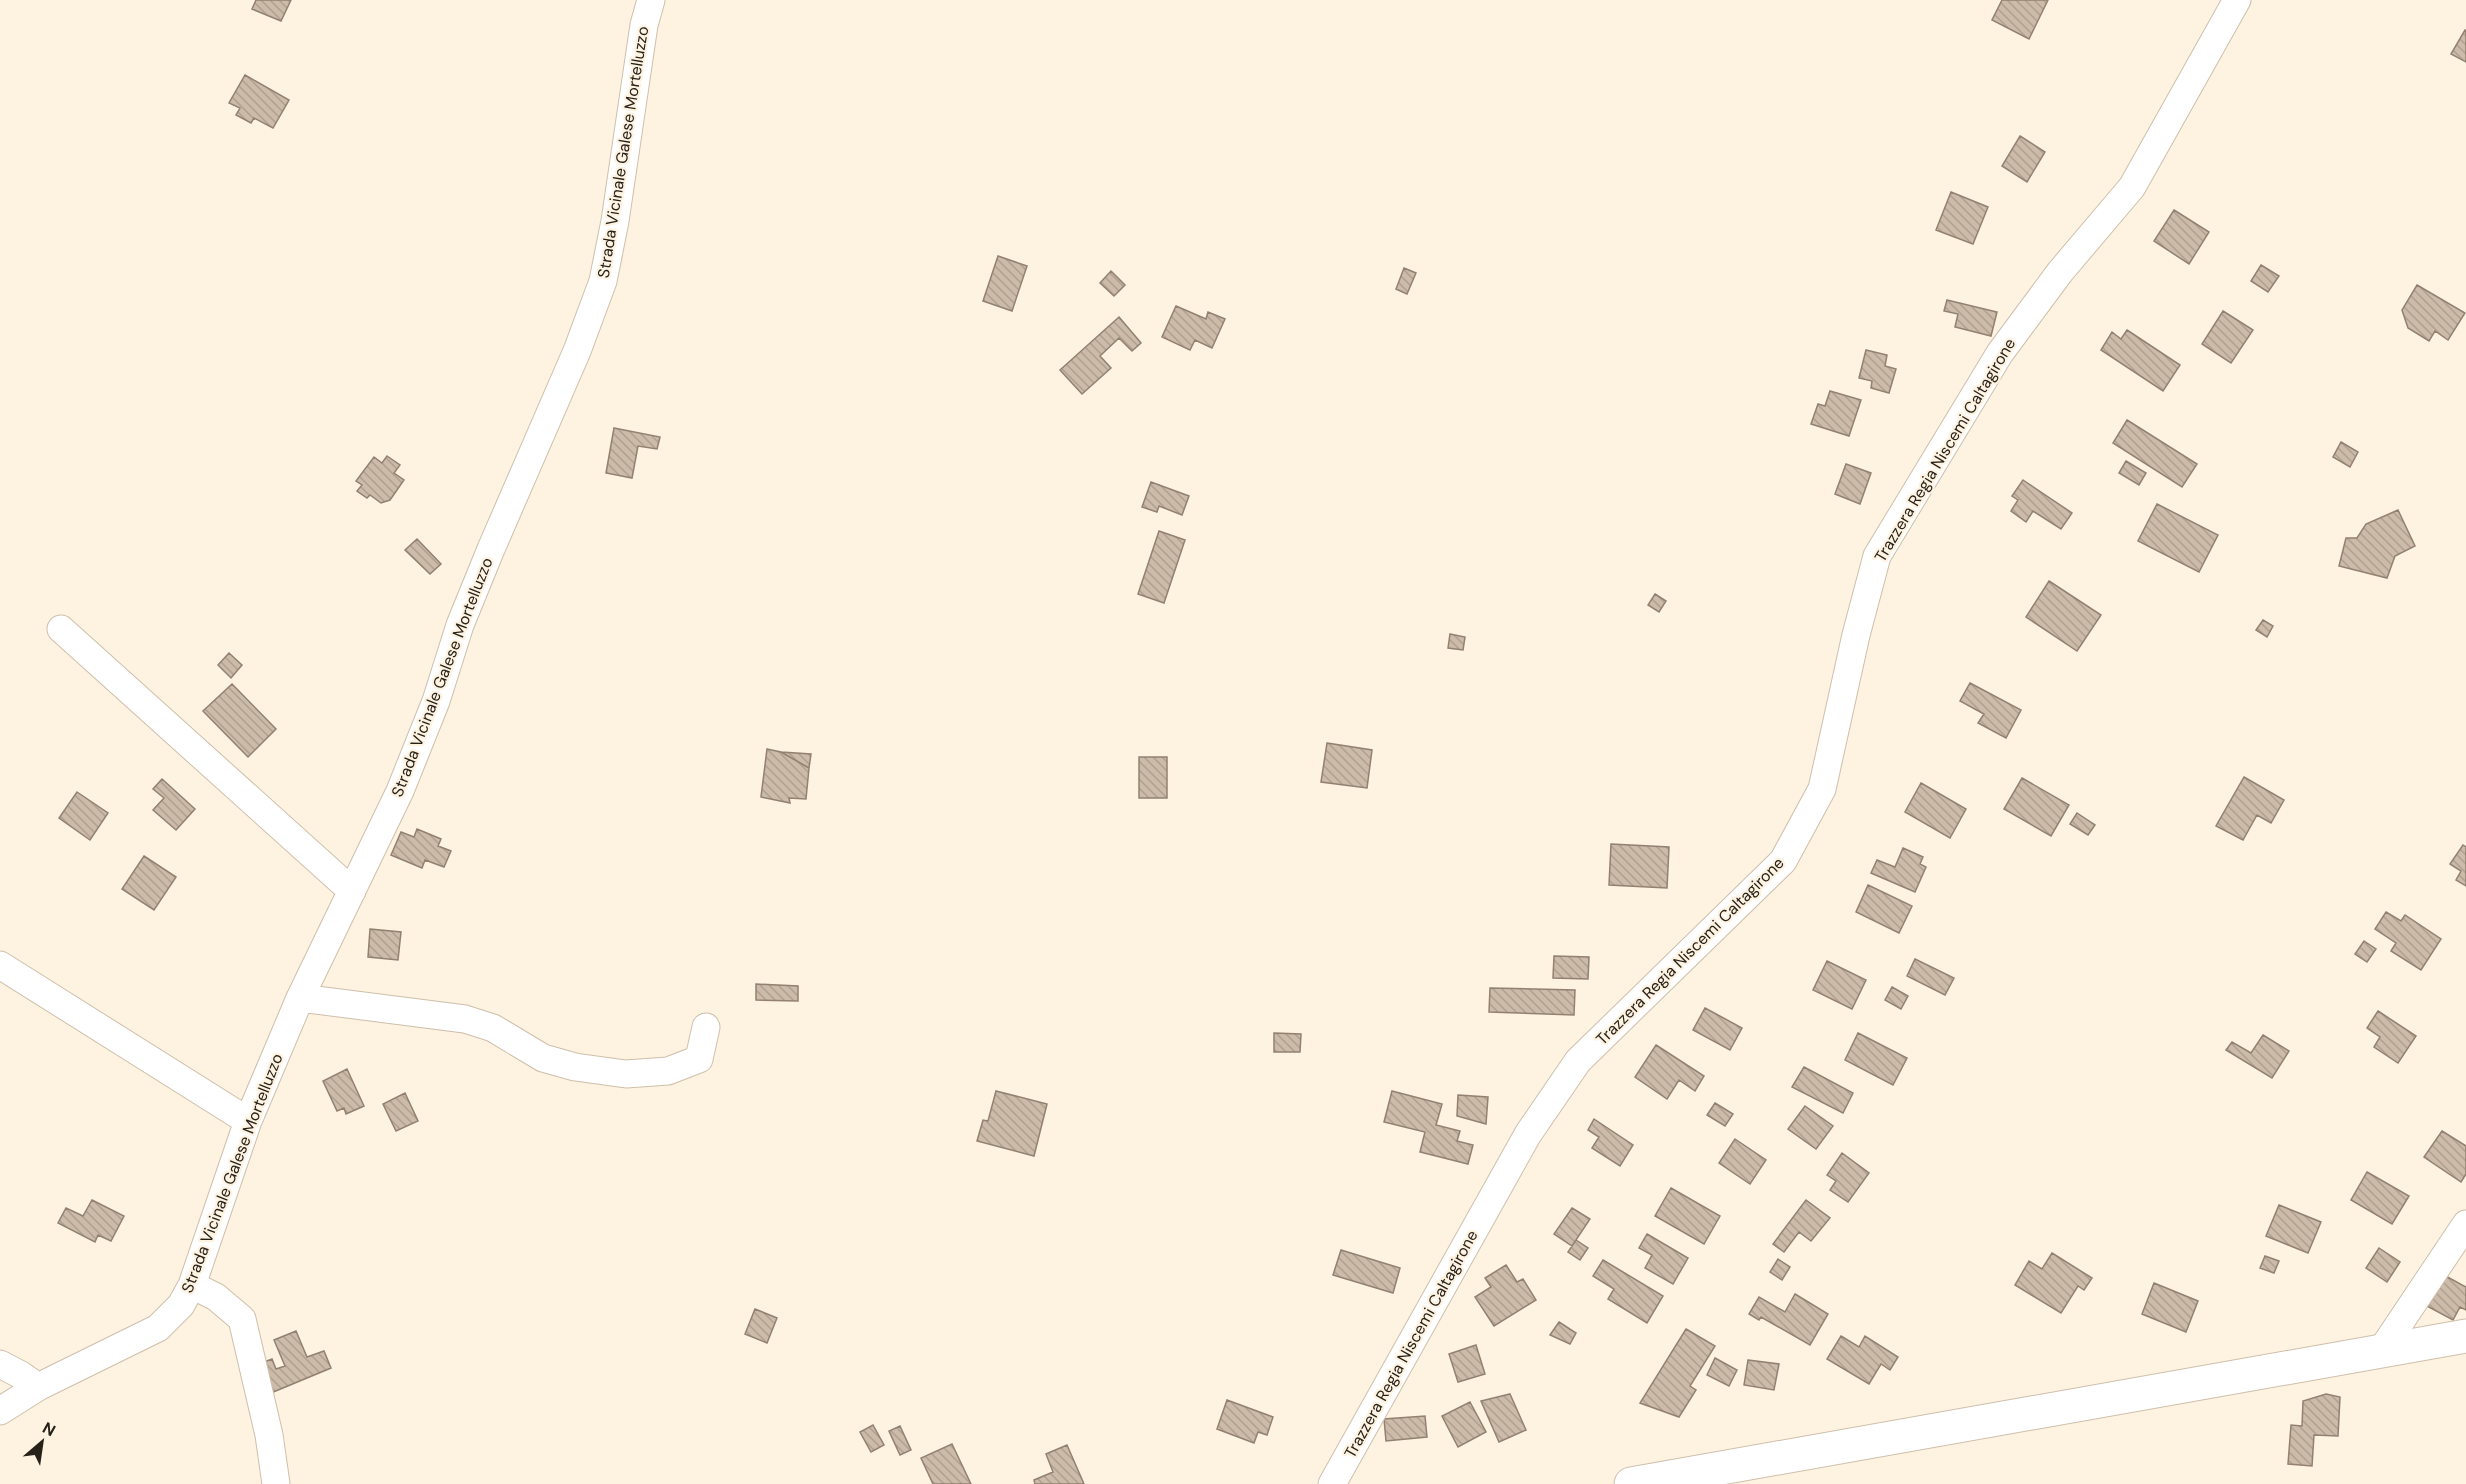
<svg xmlns="http://www.w3.org/2000/svg" width="2466" height="1484" viewBox="0 0 2466 1484" font-family="'DM Sans',sans-serif">
<defs>
<pattern id="building-back-hatch" width="6" height="6" patternUnits="userSpaceOnUse" patternTransform="scale(1.5)"><rect width="6" height="6" fill="#ccbba8"/><path d="M-1 5l2 2M0 0l6 6M5-1l2 2" fill="none" stroke="#afa090"/></pattern>
</defs>
<rect width="100%" height="100%" fill="#fef2e1"/>
<path fill="url(#building-back-hatch)" stroke="#928170" stroke-width="1.5" d="M256 0H291L281 21 252 9Z
M2002 0H2048L2029 39 1992 20Z
M2465 30H2466V62L2451 54Z
M245 75 289 100 273 128 254 118 251 123 236 115 240 108 229 103Z
M2020 136 2045 152 2027 182 2002 166Z
M1951 192 1988 207 1973 244 1936 230Z
M2174 210 2209 232 2189 264 2154 241Z
M998 256 1027 266 1012 311 983 301Z
M2261 265 2279 276 2268 292 2251 281Z
M1404 268 1416 273 1407 294 1396 289Z
M1111 271 1125 285 1114 296 1100 283Z
M2417 285 2465 313 2448 340 2435 331 2429 341 2408 328 2402 310Z
M1947 300 1997 312 1991 336 1955 327 1958 314 1944 311Z
M1176 306 1206 319 1208 312 1225 319 1212 348 1195 340 1190 350 1162 337Z
M2223 311 2253 330 2231 363 2202 344Z
M1119 317 1141 343 1132 351 1119 338 1100 356 1111 368 1082 394 1060 370Z
M2127 330 2180 365 2163 391 2101 350 2112 332 2121 339Z
M1866 350 1887 355 1885 366 1896 369 1889 393 1871 388 1872 381 1859 378Z
M1830 391 1861 400 1849 436 1811 424 1818 404 1825 406Z
M2127 420 2197 464 2182 487 2113 443Z
M614 428 660 437 657 449 638 446 632 478 606 473Z
M2341 442 2358 452 2350 467 2333 457Z
M387 456 400 465 394 473 404 480 390 500 381 503 370 495 367 498 357 491 362 485 356 481 374 457 382 463Z
M2126 461 2146 473 2139 485 2119 473Z
M1846 464 1871 473 1860 504 1835 494Z
M2023 480 2072 513 2061 529 2033 511 2026 522 2011 511 2018 500 2012 496Z
M1151 482 1189 496 1182 515 1159 506 1157 512 1142 507Z
M2157 504 2218 535 2199 572 2138 541Z
M2398 510 2415 546 2395 556 2387 578 2339 566 2346 538H2357L2366 524Z
M1159 531 1185 540 1164 603 1138 594Z
M417 539 441 564 430 574 405 550Z
M2049 581 2101 615 2077 651 2026 617Z
M1655 594 1666 601 1659 612 1648 605Z
M2263 620 2273 626 2267 637 2256 630Z
M1450 634 1465 637 1463 650 1448 648Z
M229 653 242 665 231 678 218 665Z
M1970 683 2021 710 2006 738 1978 723 1984 714 1960 701Z
M232 684 276 729 248 757 203 711Z
M1327 743 1372 750 1367 788 1321 782Z
M767 749 781 752 809 768 806 799 789 798 790 803 761 797Z
M781 752 811 754 809 768Z
M1139 757H1167V798H1139Z
M2244 777 2284 800 2271 823 2257 815 2243 840 2216 826Z
M2022 778 2069 805 2051 836 2004 809Z
M162 779 195 809 176 830 153 810 164 798 153 789Z
M1921 783 1966 809 1950 838 1905 812Z
M77 792 108 813 90 840 59 818Z
M2077 813 2095 825 2088 835 2070 824Z
M417 829 441 839 438 846 451 851 444 867 425 860 422 868 391 855 401 832 414 837Z
M1611 844 1669 847 1667 888 1609 885Z
M2463 845 2466 847V886L2456 880 2461 871 2450 864Z
M1903 848 1923 857 1920 864 1926 867 1915 892 1871 873 1877 860 1895 867Z
M144 856 176 877 154 910 122 889Z
M1868 885 1912 906 1899 933 1856 912Z
M2386 912 2401 921 2405 915 2441 939 2421 970 2391 951 2396 943 2375 929Z
M370 929 401 932 398 960 368 957Z
M2364 941 2376 949 2367 962 2355 954Z
M1554 956 1589 957 1588 979 1553 978Z
M1915 959 1954 978 1945 995 1907 976Z
M1827 961 1866 980 1852 1009 1813 990Z
M756 984 798 986V1001L756 1000Z
M1892 987 1908 996 1901 1009 1885 1000Z
M1490 988 1575 990 1574 1015 1489 1012Z
M1705 1008 1742 1028 1730 1050 1693 1030Z
M2378 1011 2416 1036 2398 1063 2374 1047 2380 1037 2367 1028Z
M1274 1033 1301 1034 1300 1052H1274Z
M1858 1033 1907 1058 1893 1085 1845 1060Z
M2263 1035 2289 1051 2272 1078 2226 1050 2232 1042 2251 1053Z
M1656 1045 1704 1076 1695 1091 1679 1080 1667 1099 1635 1077Z
M1804 1067 1853 1093 1843 1113 1792 1087Z
M347 1069 364 1106 346 1114 344 1108 337 1111 323 1081Z
M996 1091 1047 1104 1034 1156 977 1141 983 1120 988 1121Z
M1392 1091 1442 1104 1436 1125 1460 1131 1457 1141 1473 1145 1468 1164 1420 1152 1425 1132 1384 1122Z
M405 1093 418 1121 396 1131 383 1104Z
M1458 1095 1488 1097 1486 1124 1457 1116Z
M1715 1103 1733 1114 1725 1126 1707 1115Z
M1805 1106 1833 1126 1816 1149 1788 1129Z
M1594 1119 1633 1145 1620 1166 1592 1148 1599 1137 1588 1130Z
M2442 1131 2466 1146V1174L2461 1182 2424 1157Z
M1735 1139 1766 1160 1750 1184 1719 1163Z
M1842 1153 1869 1173 1848 1202 1830 1190 1836 1181 1827 1175Z
M2367 1172 2409 1196 2392 1224 2351 1200Z
M1671 1188 1720 1216 1704 1244 1655 1216Z
M92 1200 124 1216 111 1241 98 1235 95 1242 58 1223 66 1208 83 1216Z
M1806 1200 1830 1218 1811 1241 1799 1232 1784 1252 1773 1244Z
M2279 1205 2321 1222 2308 1253 2266 1236Z
M1572 1208 1590 1219 1572 1246 1554 1234Z
M1647 1234 1688 1258 1673 1284 1645 1268 1652 1255 1639 1248Z
M1576 1240 1588 1248 1580 1260 1568 1252Z
M2379 1248 2400 1262 2387 1282 2366 1268Z
M1341 1250 1400 1268 1393 1293 1333 1275Z
M2052 1253 2092 1278 2084 1290 2078 1286 2061 1313 2015 1285 2029 1261 2042 1269Z
M2265 1256 2279 1261 2274 1273 2260 1268Z
M1778 1259 1790 1267 1782 1280 1770 1272Z
M1603 1260 1663 1296 1647 1323 1608 1299 1614 1289 1593 1276Z
M1506 1265 1517 1282 1523 1279 1536 1300 1494 1326 1475 1297 1491 1287 1485 1278Z
M2442 1274 2466 1287V1310L2460 1307 2453 1320 2425 1305Z
M2154 1283 2198 1301 2186 1332 2142 1314Z
M1795 1294 1828 1314 1810 1345 1761 1317 1759 1320 1749 1314 1759 1297 1785 1312Z
M755 1309 777 1318 767 1343 745 1334Z
M1559 1322 1576 1333 1570 1344 1550 1335Z
M1686 1329 1715 1346 1690 1386 1696 1390 1679 1417 1640 1403Z
M296 1331 307 1357 324 1351 331 1368 271 1393 259 1364 272 1359 276 1369 285 1366 274 1340Z
M1841 1336 1859 1347 1865 1336 1898 1357 1890 1370 1881 1364 1869 1384 1827 1359Z
M1476 1345 1485 1374 1458 1382 1449 1354Z
M1715 1358 1737 1370 1729 1386 1707 1375Z
M1748 1360 1779 1364 1774 1390 1744 1385Z
M1510 1394 1526 1430 1499 1442 1481 1401Z
M2326 1394 2340 1397 2338 1436 2314 1435 2312 1466 2288 1464 2291 1425 2302 1426 2303 1401Z
M1227 1400 1273 1417 1267 1435 1258 1432 1254 1443 1217 1429Z
M1470 1402 1486 1432 1458 1447 1442 1416Z
M1425 1416 1427 1437 1386 1441 1384 1419Z
M873 1425 884 1445 871 1452 860 1432Z
M900 1426 911 1450 900 1455 889 1431Z
M952 1444 971 1484H933L921 1458Z
M1067 1445 1084 1484H1035L1034 1480 1053 1472 1046 1454Z"/>
<g fill="none" stroke-linecap="round" stroke-linejoin="round">
<defs>
<path id="minor" d="M61 629 352 891
M0 965 248 1121
M300 998 465 1019 493 1028 543 1058 575 1067 626 1074 668 1071 699 1059 706 1027
M192 1285 216 1297 242 1319 269 1435 276 1484
M2381 1351 2466 1224
M0 1364 21 1375 38 1387
M0 1411 38 1387 158 1328 181 1305 192 1285 248 1121 300 998 400 791 436 701 460 625 491 549 577 351 603 281 615 221 644 25 651 0
M1332 1484 1528 1134 1578 1061 1783 861 1822 789 1856 635 1877 556 2000 353 2060 272 2132 187 2237 0"/>
<path id="major" d="M1631 1484 2466 1336"/>
</defs>
<use href="#minor" stroke="#cebfab" stroke-width="29"/>
<use href="#major" stroke="#cebfab" stroke-width="35"/>
<use href="#minor" stroke="#fff" stroke-width="27"/>
<use href="#major" stroke="#fff" stroke-width="33"/>
</g>
<g text-anchor="middle" dominant-baseline="central" stroke-width="4.5" stroke-linejoin="round" paint-order="stroke">
<g font-size="16" fill="#262119" stroke="#fef2e1">
<text transform="translate(623 152) rotate(-81)">Strada Vicinale Galese Mortelluzzo</text>
<text transform="translate(1945 450) rotate(-59)">Trazzera Regia Niscemi Caltagirone</text>
<text transform="translate(442 677) rotate(-69)">Strada Vicinale Galese Mortelluzzo</text>
<text transform="translate(1690 951) rotate(-45)">Trazzera Regia Niscemi Caltagirone</text>
<text transform="translate(232 1173) rotate(-69)">Strada Vicinale Galese Mortelluzzo</text>
<text transform="translate(1411 1344) rotate(-61)">Trazzera Regia Niscemi Caltagirone</text>
</g>
</g>
<g transform="translate(42 1442) rotate(29)" stroke="#fef2e1" stroke-width="4.5" paint-order="stroke">
<path d="M0-4.5L10 22L0 15L-10 22Z" fill="#262119"/>
<text y="-9" font-size="16" font-weight="bold" text-anchor="middle" fill="#262119">N</text>
</g>
</svg>
